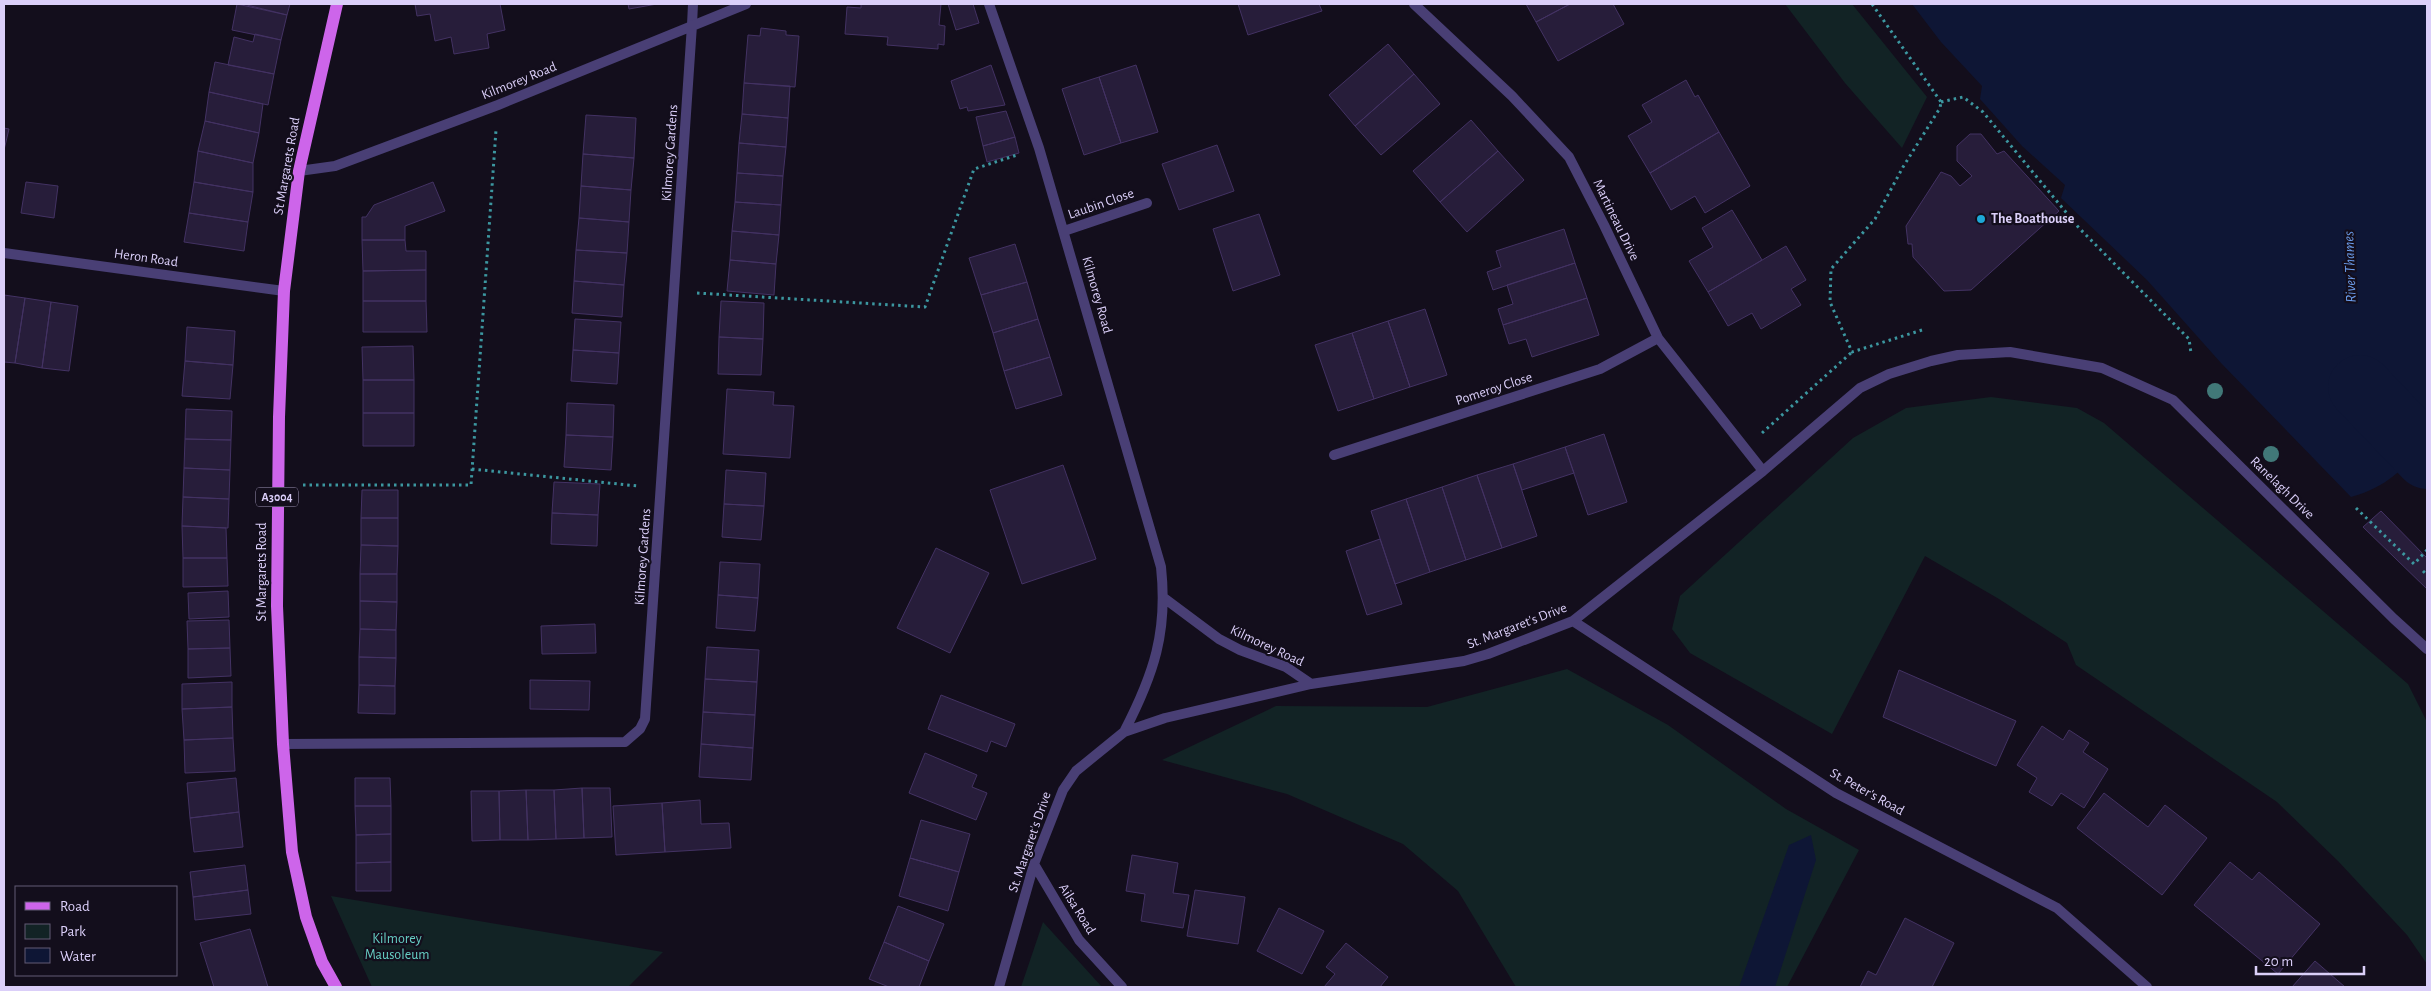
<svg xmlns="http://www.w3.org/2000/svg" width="2431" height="991" viewBox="0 0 2431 991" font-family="'Alegreya Sans',sans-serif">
<rect width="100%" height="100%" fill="#130e1c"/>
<path fill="#122325" d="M1785 4H1852L1927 97 1902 148 1845 83Z
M1991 397 2077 408 2104 423 2408 684 2427 722V964L2407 935 2338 861 2277 802 2076 665 2067 643 1999 599 1925 556 1832 734 1690 653 1672 629 1680 596 1853 438 1906 408Z
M1567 669 1668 725 1786 809 1859 850 1787 987H1516L1458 891 1403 844 1287 794 1162 760 1276 706 1427 707Z
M331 896 663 952 628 987H372Z
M1043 922 1102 987H1021Z"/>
<path fill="#0e1635" d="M1912 4H2427V443C2403 469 2387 487 2351 497L2221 363 2147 280 2061 198 2065 185 2022 146 1980 99 1982 86 1941 42Z
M1811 835 1816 860 1775 987H1739L1789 845Z"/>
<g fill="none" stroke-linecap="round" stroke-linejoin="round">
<path stroke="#0e1635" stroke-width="64" d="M2360 387 2427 457"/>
</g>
<path fill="#271d3a" stroke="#433263" d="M237 4 287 15 281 40 232 30Z
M243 4H290L287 15Z
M415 4H500L505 30 487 34 489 48 454 54 451 37 435 41 430 14 417 16Z
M628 4H657L629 9Z
M861 4H941L939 25 945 26 944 45 938 44V49L887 45 888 37 845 34 847 7 861 8Z
M948 4H973L979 23 956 30Z
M1238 4H1319L1322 11 1248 35Z
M1526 4H1570L1536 22Z
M1570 4H1613L1624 24 1558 61 1536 22Z
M761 28 786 31V35L799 36 795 87 744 83 748 35 760 36Z
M255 34 281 40 274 74 228 65 234 37 253 42Z
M1388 44 1414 74 1355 126 1329 95Z
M215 62 274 74 268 105 209 92Z
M991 65 1005 105 968 111 967 107 960 109 951 81Z
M1136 65 1158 132 1121 143 1099 77Z
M1414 74 1440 104 1381 155 1355 126Z
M1099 77 1121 143 1084 155 1062 89Z
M1686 80 1695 97 1698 95 1719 132 1650 173 1628 136 1652 122 1642 105Z
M744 83 790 86 788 118 742 114Z
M209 92 263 104 259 133 205 121Z
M1006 111 1015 137 983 146 976 117Z
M742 114 788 118 786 147 739 143Z
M586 115 636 118 634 158 583 154Z
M1471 120 1498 151 1440 202 1413 171Z
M205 121 259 133 253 163 198 151Z
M4 128 9 129 4 150Z
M1719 132 1750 186 1705 213 1695 196 1671 210 1650 173Z
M1970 134H1981L1997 154 2004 151 2059 211 1971 290 1944 291 1913 257 1912 244H1908L1906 226 1941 172 1951 176 1960 186 1972 176 1957 161V146Z
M1015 137 1019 153 987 162 983 146Z
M739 143 786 147 783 176 737 173Z
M1217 145 1234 191 1179 210 1162 164Z
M198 151 253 163V192L194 182Z
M1498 151 1524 180 1467 232 1440 202Z
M583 154 634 158 631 190 581 186Z
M737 173 783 176 781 205 735 202Z
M26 182 58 186 54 218 21 213Z
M194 182 253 192 248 222 189 213Z
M433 182 445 211 405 226V240H362V217H366L374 205Z
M581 186 631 190 629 222 579 218Z
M735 202 781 205 779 235 732 231Z
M1732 210 1762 260 1708 292 1689 261 1713 247 1702 228Z
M189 213 248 222 244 251 184 242Z
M1259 214 1280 275 1233 291 1213 229Z
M579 218 629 222 627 253 576 250Z
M1564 229 1575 263 1493 290 1487 272 1501 267 1496 251Z
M732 231 779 235 776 264 730 260Z
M362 240H405L406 251H426V270L363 271Z
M1015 244 1027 282 981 295 969 258Z
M1786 246 1806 280 1791 289 1801 305 1761 329 1752 313 1728 326 1708 292Z
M576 250 627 253 624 285 574 281Z
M730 260 776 264 774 295 727 291Z
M1575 263 1587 298 1503 325 1498 309 1513 304 1507 285Z
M426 270V301H363V271Z
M574 281 624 285 622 317 572 313Z
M1027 282 1038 319 993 333 981 295Z
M4 295 25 298 15 363 4 362Z
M25 298 51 302 42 368 15 363Z
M1587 298 1599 335 1532 357 1526 339 1509 344 1503 325Z
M363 301H426L427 332H363Z
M721 301 764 303 763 339 719 337Z
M51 302 78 306 69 371 42 368Z
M1425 309 1447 375 1410 387 1388 321Z
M575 319 621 322 619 353 573 350Z
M1038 319 1050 357 1004 371 993 333Z
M1388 321 1410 387 1374 399 1352 333Z
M187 327 235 331 233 365 185 361Z
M1352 333 1374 399 1338 411 1315 345Z
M719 337 763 339 761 375 718 374Z
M413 346 414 380H363L362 347Z
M573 350 619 353 617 384 571 381Z
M1050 357 1062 395 1016 409 1004 371Z
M185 361 233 365 230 399 182 396Z
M363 380H414V413H363Z
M727 389 774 392 773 405 794 406 790 458 723 454Z
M567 403 614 405 613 437 566 435Z
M186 409 232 411 231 440 185 439Z
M363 413H414V446H363Z
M1604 434 1627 502 1588 515 1565 447Z
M566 435 613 437 611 470 564 467Z
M185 439 231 440 230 470 184 468Z
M1565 447 1574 473 1522 490 1513 464Z
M1513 464 1537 536 1502 548 1477 475Z
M1063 465 1096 559 1022 584 990 490Z
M184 468 230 470 229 499 183 497Z
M726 470 766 473 764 506 724 504Z
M1477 475 1502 548 1466 560 1442 487Z
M554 482 600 484 598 515 552 513Z
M1442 487 1466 560 1430 572 1406 499Z
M362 490H398V518H361Z
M183 497 229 499 228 528 182 526Z
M1406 499 1430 572 1395 584 1371 511Z
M724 504 764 506 761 540 722 537Z
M2381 511 2427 558V589L2363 527Z
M552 513 598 515 597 546 551 544Z
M361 518H398V546L361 545Z
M182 526 226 528 227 558H183Z
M1380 539 1402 604 1367 615 1346 551Z
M361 545 398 546 397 574H360Z
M936 548 989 573 950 653 897 628Z
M183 558H227L228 586 183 587Z
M720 562 760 564 758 598 718 595Z
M360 574H397V602L360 601Z
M228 591 229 617 189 619 188 593Z
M718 595 758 598 755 631 716 628Z
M360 601 397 602 396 630 360 629Z
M229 620 230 648 188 649 187 621Z
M595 624 596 653 542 654 541 626Z
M360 629 396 630V658L359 657Z
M707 647 759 650 757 682 705 679Z
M230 648 231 676 188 678V649Z
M359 657 396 658 395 686 359 685Z
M1899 670 2016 721 1996 766 1883 717Z
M705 679 757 682 755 715 703 712Z
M530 680 590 681 589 710 530 709Z
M232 682V707L182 709V684Z
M359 685 395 686V714L358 713Z
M941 695 1015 724 1006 747 991 741 987 752 928 729Z
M232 707 233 738 184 740 182 709Z
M703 712 755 715 753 748 701 744Z
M2042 726 2063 740 2069 730 2089 743 2083 752 2108 769 2084 808 2061 793 2052 806 2029 792 2037 778 2017 765Z
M233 738 235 771 185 773 184 740Z
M701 744 753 748 751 780 699 777Z
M925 753 977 775 972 787 987 793 976 820 909 793Z
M236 778 239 812 190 818 187 783Z
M355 778H390L391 806H355Z
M582 788H610L612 837 584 838Z
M582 788 584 838 556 839 554 790Z
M526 790H554L556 839 528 840Z
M526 790 528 840H500L499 791Z
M471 791H499L500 840 472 841Z
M2104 793 2148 827 2165 805 2207 838 2162 895 2077 828Z
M700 800 701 824 729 823 731 848 665 852 662 803Z
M662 803 665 852 616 855 613 806Z
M355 806H391V834L356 835Z
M239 812 243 847 194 852 190 818Z
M921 820 970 834 959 872 910 858Z
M391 834V862L356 863V835Z
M1132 855 1178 863 1173 893 1189 895 1183 928 1141 921 1145 894 1126 891Z
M910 858 959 872 948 911 899 896Z
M391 862V891H356V863Z
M2230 862 2252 880 2259 872 2320 924 2278 974 2194 905Z
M245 865 248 890 193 897 190 872Z
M248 890 251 914 195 920 193 897Z
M1195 890 1245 897 1238 944 1187 936Z
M898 906 944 924 929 961 884 942Z
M1279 908 1324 931 1302 974 1257 951Z
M1905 918 1954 943 1932 987H1860L1868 971 1876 975Z
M250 929 268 987H214L200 943Z
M884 942 929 961 919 987H889L869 979Z
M1346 943 1388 977 1380 987H1324L1335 974 1326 967Z
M2315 961 2345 987H2292Z"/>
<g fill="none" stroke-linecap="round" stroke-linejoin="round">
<path stroke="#3c97a0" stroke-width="3" stroke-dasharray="2.5 4" stroke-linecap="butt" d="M1872 4 1941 102
M1941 102 1963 97 1983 112 2079 228 2189 339 2191 353
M697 293 925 307 974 169 1017 155
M1922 330 1852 352 1830 302 1831 269 1875 219 1903 167 1940 108 1941 102
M1762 433 1852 352
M472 469 638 486
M303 485H471L496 130
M2356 508 2414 564 2427 550
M2423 571 2427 575"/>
<path stroke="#493f75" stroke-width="10" d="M692 25 693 4"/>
<path stroke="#493f75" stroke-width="10" d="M989 4 1039 148 1161 567C1168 632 1154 674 1124 732
M1414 4 1512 96 1569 157 1604 225 1658 338 1763 471
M299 171 335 166 498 105 746 4
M1064 231 1147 203
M4 253 284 291
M1334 455 1600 369 1658 338
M1164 598 1219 639 1240 650 1286 667 1311 684
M1573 621 1836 793 2057 908 2147 987
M283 744 625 742 640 729 645 719 692 25
M1034 864 1079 940 1122 987
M999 987 1034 864 1063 790 1076 771 1124 732 1165 718 1311 684 1464 661 1488 654 1573 621 1763 471 1860 388 1889 374 1931 361 1958 355 2010 352 2102 368 2173 400 2394 619 2427 649"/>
<path stroke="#cd65ea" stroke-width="12" d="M336 987 322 962 306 917 292 852 283 744 277 606 279 417 284 291 299 171 337 4"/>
</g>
<g fill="#417878">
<circle cx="2215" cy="391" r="8"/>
<circle cx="2271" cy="454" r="8"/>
</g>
<circle fill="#1da8d7" stroke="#130e1c" stroke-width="2" cx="1981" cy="219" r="5"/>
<g text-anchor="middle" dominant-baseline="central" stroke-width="4.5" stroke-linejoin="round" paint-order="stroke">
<rect fill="#130e1c" stroke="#9f95b7" stroke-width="1" x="256" y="487.5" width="42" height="19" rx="4"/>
<g font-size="12" font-weight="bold" fill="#dbcff9">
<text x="277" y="497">A3004</text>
</g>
<g font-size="14" fill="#dbcff9" stroke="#130e1c">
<text transform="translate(519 81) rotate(-22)">Kilmorey Road</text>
<text transform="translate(670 153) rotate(-86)">Kilmorey Gardens</text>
<text transform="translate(287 166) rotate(-80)">St Margarets Road</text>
<text transform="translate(1101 204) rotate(-19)">Laubin Close</text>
<text transform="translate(1616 220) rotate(64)">Martineau Drive</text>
<text transform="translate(146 258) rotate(8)">Heron Road</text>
<text transform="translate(1097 295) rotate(74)">Kilmorey Road</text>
<text transform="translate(1494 389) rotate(-18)">Pomeroy Close</text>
<text transform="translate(2282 488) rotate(44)">Ranelagh Drive</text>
<text transform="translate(643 557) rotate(-86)">Kilmorey Gardens</text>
<text transform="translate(262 572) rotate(-90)">St Margarets Road</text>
<text transform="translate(1517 626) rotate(-21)">St. Margaret's Drive</text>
<text transform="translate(1267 646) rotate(25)">Kilmorey Road</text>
<text transform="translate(1867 792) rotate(29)">St. Peter's Road</text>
<text transform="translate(1030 842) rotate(-71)">St. Margaret's Drive</text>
<text transform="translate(1077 909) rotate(58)">Ailsa Road</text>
</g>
<g font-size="14" font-weight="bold" fill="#dbcff9" stroke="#130e1c" text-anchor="start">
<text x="1991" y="219">The Boathouse</text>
</g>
<g font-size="14" fill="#66cec4" stroke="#130e1c">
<text x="397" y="939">Kilmorey<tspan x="397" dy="16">Mausoleum</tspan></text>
</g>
<g font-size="15" font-style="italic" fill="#6b9ceb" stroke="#130e1c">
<text transform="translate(2350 267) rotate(-92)">River Thames</text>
</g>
</g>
<rect width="2431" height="991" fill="none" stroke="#dbcff9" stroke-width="10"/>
<rect x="15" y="886" width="162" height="90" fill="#130e1c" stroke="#635b74"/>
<rect x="25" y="902" width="25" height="8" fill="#cd65ea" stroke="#635b74"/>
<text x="60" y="911" font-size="15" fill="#dbcff9">Road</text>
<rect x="25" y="924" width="25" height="15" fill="#122325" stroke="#635b74"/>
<text x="60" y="936" font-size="15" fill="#dbcff9">Park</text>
<rect x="25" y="948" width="25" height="15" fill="#0e1635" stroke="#635b74"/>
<text x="60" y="961" font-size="15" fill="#dbcff9">Water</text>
<path d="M2256 966v8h108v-8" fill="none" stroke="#dbcff9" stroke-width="2.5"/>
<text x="2264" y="966" font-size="15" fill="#dbcff9" stroke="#130e1c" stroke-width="4" paint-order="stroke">20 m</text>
</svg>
